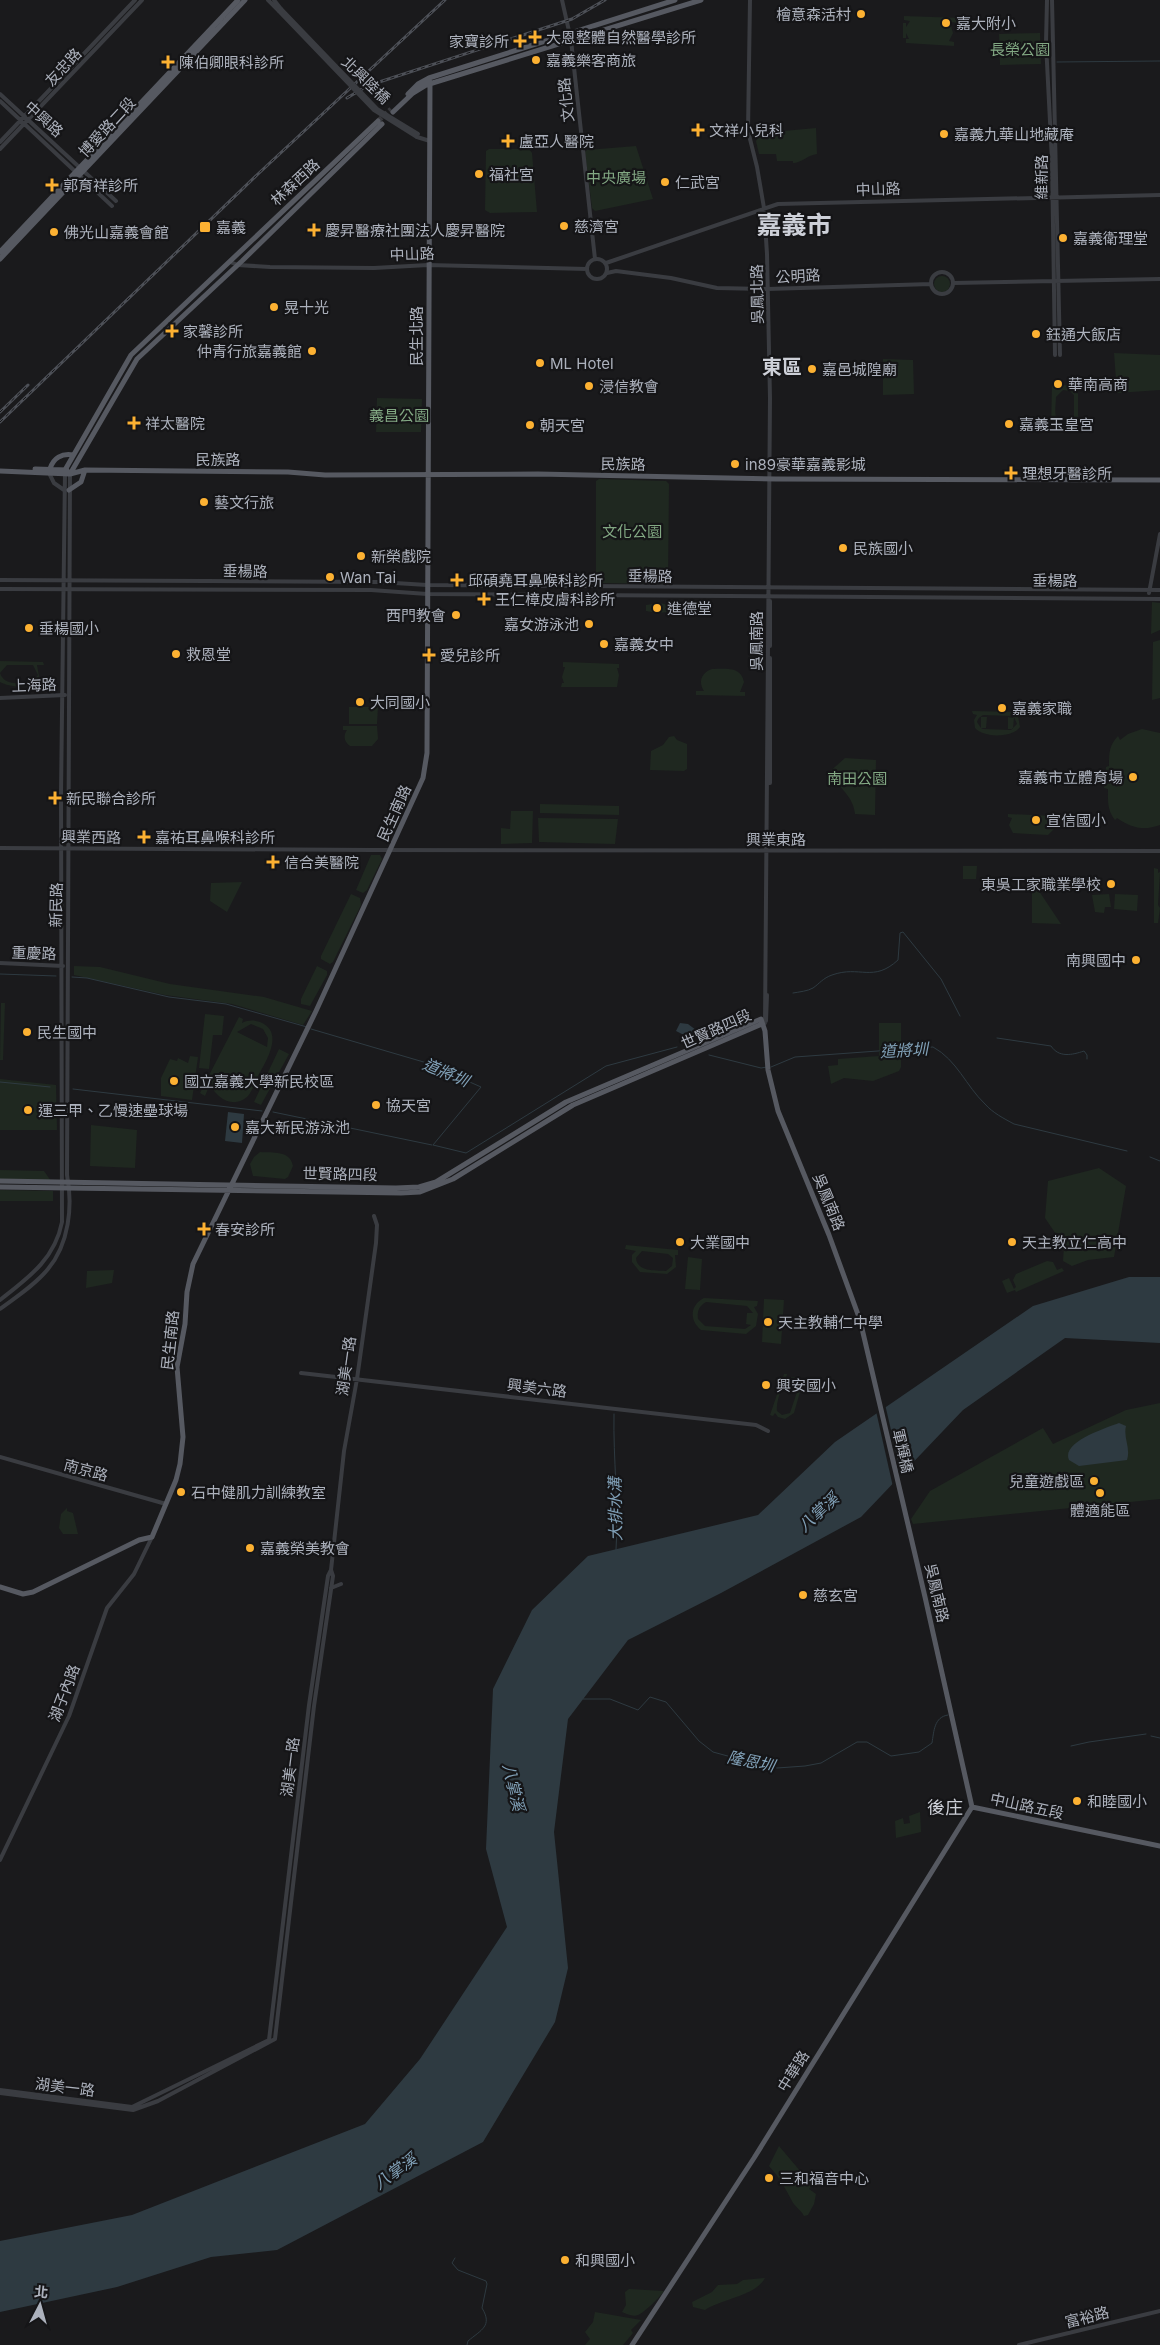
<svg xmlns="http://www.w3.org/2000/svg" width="1160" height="2345" viewBox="0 0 1160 2345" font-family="Inter,'Noto Sans TC',sans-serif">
<rect width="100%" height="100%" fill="#1a1a1c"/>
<path fill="#1f2820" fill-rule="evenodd" d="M904 16 961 18 960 23 950 22 953 33 949 41 954 42V46L906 43V39H909L906 33V38H903V23H906V27L910 21 904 20Z
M1040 33 1041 64 1000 65 999 34Z
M816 128 817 154C808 155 801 163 793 163V161H777L776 154H759L756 141 761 133Z
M636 146 653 199 595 211 592 208 585 152 587 150Z
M489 149H529L532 153 537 212 490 213 485 210 486 151Z
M934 284a8 8 0 1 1 16 0a8 8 0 1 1-16 0Z
M1114 353 1160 355V390L1117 393Z
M883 359 913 360 914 394 883 395Z
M1052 384H1056V388L1063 385 1072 386 1078 394V423C1069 426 1064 431 1055 425V428H1051ZM1063 390 1070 391 1074 395V419L1063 424C1052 420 1056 407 1056 397Z
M377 398 422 399 421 432H376Z
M599 479 666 481 669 484 668 580 665 584 600 583 596 579V481Z
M1152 602 1160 603V630L1151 634Z
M660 603 668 605V612L657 613 646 611V605Z
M1160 640V698L1152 700 1153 642Z
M0 661 43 662 44 665H37L39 676C35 690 11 688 0 682ZM7 665H33L38 675 32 683C20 683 4 686 0 673Z
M563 662 619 664V668H617L619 675 617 687H561L562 683H564L562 677 565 667H563Z
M712 669C725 669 741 666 744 682L740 692H745V696L696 695V691H704C698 682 701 673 712 669Z
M349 707H378L377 724H349Z
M972 711 1022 712V716H1018L1020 727C1012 738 984 738 975 728L974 720 977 715 973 714ZM983 715 1012 716 1013 718 1008 717V729H1013L1014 717 1017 724 1011 730 983 729 981 728H986L987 717H981V728L977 722C978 718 980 717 983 715Z
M343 726H377L378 739 372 746H350C344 742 343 736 347 730H343Z
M1142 729 1160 733V825C1144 831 1131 828 1117 818L1115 820C1107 810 1108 801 1108 789L1104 788 1106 767 1109 766C1109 754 1109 745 1118 736L1120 740 1128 734Z
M674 736 677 740 687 744V769L684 771 650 770 651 751 663 745 669 737Z
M845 758 876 760 875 815 855 814C854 798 839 785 827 774Z
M540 804 619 806V815L540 813Z
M511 811H533L532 843 501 844V828L510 829Z
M1008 814 1055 816V820H1052L1054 829 1048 835 1013 833 1009 825 1012 818 1008 817Z
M538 818 618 819 615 844 539 842Z
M371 855H380L382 859 367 890 363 893 356 890Z
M963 866H977L976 879H963Z
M1154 868 1158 869V873L1160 872 1158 905 1160 908 1158 923H1154Z
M242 882 227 912 210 901 211 883Z
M1035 885 1061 924 1032 923V887Z
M351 894 360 898 361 905 333 962 330 964 321 959V956Z
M1109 894 1111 907H1105L1104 913 1095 912 1092 895Z
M1115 894 1138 895 1137 911 1114 909Z
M74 966 100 967 170 984 264 997 312 1011 303 1025 232 1004 165 995 74 975Z
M317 966 327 971V975L310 1006 301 1004V999Z
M1 1003H5L3 1060H0Z
M205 1014 224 1016 222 1035H213L209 1069 199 1068Z
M239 1017 243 1019 242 1023C248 1020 254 1020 260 1022 285 1032 266 1061 258 1076 255 1082 252 1092 247 1097 233 1109 216 1098 210 1084L205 1096 200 1093ZM251 1024 263 1029 268 1038 267 1047 237 1032Z
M879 1023H901V1067L899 1071 873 1081 844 1078 831 1084 828 1066 838 1065V1059L879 1056Z
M279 1049 289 1054 261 1105 254 1102Z
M190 1056 198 1057 192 1100 161 1096V1078L170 1059 177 1061 178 1058 188 1063Z
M0 1079 56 1085 57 1130H0Z
M91 1125 137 1130 135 1168 90 1166Z
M260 1152C273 1153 290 1150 293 1166L288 1177 285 1179 253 1176 250 1164 254 1157Z
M1099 1168 1126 1186 1114 1257 1088 1260 1072 1266 1063 1261 1064 1246 1045 1218 1048 1181Z
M0 1170 44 1171 51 1181 0 1179Z
M0 1190 53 1191V1201H0Z
M626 1245 678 1250V1255H675L676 1267 667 1274 640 1272 632 1262V1255L636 1251 625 1249ZM642 1251 668 1254 673 1258 672 1266 666 1271C655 1270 637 1272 636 1258Z
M688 1257 702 1259 700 1290 685 1289Z
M1047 1261 1053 1262 1057 1270 1062 1268 1064 1271 1016 1292 1015 1290 1007 1293 1002 1281 1009 1278 1014 1289 1016 1287 1013 1280 1016 1274Z
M114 1270 112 1283 86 1288 87 1271Z
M704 1298 758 1301 757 1306 754 1307 758 1314 756 1326 746 1334 701 1330C689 1320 690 1305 704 1298ZM706 1302 747 1306 753 1313H747L746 1324 751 1325 745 1329 705 1326 698 1319C697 1311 699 1306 706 1302Z
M764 1299 784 1300 781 1344 762 1342Z
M784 1374H787L786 1378 794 1377 802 1385 794 1413 785 1419 778 1417 775 1413 773 1416 770 1415ZM789 1381 796 1383 798 1389 790 1413 782 1415 777 1411C776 1403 781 1385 789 1381Z
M1160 1403V1499L913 1524 911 1519 930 1491 1043 1428 1053 1444 1126 1410Z
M67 1508V1511L73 1513 78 1534H63L59 1528 61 1514Z
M920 1812 921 1832 896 1838 895 1821 903 1818 904 1824 910 1823 909 1816Z
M779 2146 812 2185 809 2189 816 2194 814 2204 808 2215 804 2216C801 2210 794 2206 792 2201 785 2188 780 2178 769 2166Z
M765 2278C757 2295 722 2299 705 2310L693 2307 692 2302 712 2292 718 2285 737 2284 743 2280Z
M629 2289 664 2291C661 2296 644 2313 638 2315 633 2317 627 2314 622 2312L626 2305 625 2292Z
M595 2312 641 2320 631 2330 633 2333 623 2345H585L590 2339 585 2332 593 2322Z"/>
<path fill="#2e3a41" d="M680 1023 688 1024 696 1030 694 1036H686L676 1031Z
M228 1112 244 1114 242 1143 225 1141Z
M1129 1277H1160V1343L1065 1338 963 1410 861 1517 721 1593 628 1640 568 1719 554 1832 568 1968 555 2022 483 2142 277 2250 211 2257 117 2287 0 2312V2241L132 2215 365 2124 420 2059 507 1927 486 1849 493 1689 532 1610 588 1556 758 1515 835 1442 1033 1306Z
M1119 1423 1126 1426C1123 1438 1131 1448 1127 1460L1079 1466 1069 1460C1061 1442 1106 1428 1119 1423Z"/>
<path fill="#1a1a1c" d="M885 1404 902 1478 893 1487 876 1411Z"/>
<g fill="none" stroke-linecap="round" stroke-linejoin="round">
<path stroke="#2e3a41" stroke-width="1" d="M1057 62 1160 61
M0 974 56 976
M72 977 87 978 169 997 226 1004 307 1027
M793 993C799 992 808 991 813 988 819 984 823 978 832 975 860 965 873 983 898 960L900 933 903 932 941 979 960 1016
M311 1029 427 1063 481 1087 433 1145 466 1153 606 1066 677 1047
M997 1038 1051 1046C1059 1058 1072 1055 1084 1051L1087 1055V1059
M709 1055 761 1068 767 1067
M771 1067 795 1057 933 1047C957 1060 966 1086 985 1104 993 1113 1003 1118 1014 1124L1127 1151
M0 1082 50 1087
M73 1089 262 1111
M273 1112 432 1145
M1150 1157 1160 1161
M614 1414C613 1459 619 1505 616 1550
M583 1699H610L638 1710 650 1697 666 1702 699 1741 713 1752 746 1761 777 1768 805 1766 821 1763 857 1742H867L891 1756 919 1752 932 1743C934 1731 934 1717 948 1715
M1151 1736 1160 1738
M1071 1746 1089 1742 1146 1734
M455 2258 452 2263 458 2270 486 2281 487 2284 482 2308C493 2326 481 2330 468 2341L467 2345"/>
<path stroke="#37383c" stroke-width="5" stroke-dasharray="5 2.5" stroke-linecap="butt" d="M378 121 391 109"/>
<path stroke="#3a3c41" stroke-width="4" d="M268 0 279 11
M274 0 281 9
M562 0 571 40 595 259
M750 0 748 131 757 167 764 208 767 254 770 398 765 1023
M1047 0 1046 43 1052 161 1055 355
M1052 0 1060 355
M0 94 116 201
M0 101 112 206
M417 137 430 141
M0 142 135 0
M0 149 142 0
M587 269a10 10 0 1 1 20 0a10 10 0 1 1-20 0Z
M230 262 238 265 270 267 374 268 428 265 587 269
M606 263 778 204 1160 195
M931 283a11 11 0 1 1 22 0a11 11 0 1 1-22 0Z
M607 273 616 271 671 278 717 288 768 289 931 284
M953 283 1160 279
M49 473 54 483 64 490
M0 580 379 582 427 585 1160 590
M0 589 371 590 427 594 1160 599
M1149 593 1160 534
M770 601V646
M0 698 65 695
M770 783V658
M0 848 372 850 1160 851
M0 963 63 966
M766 1021 767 995
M0 1300C28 1278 55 1259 62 1222L61 794 65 472
M0 1309C16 1297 35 1285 48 1269 69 1244 73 1206 67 1175L70 474
M301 1373 756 1425 768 1431
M0 1457 166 1504
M331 1588 341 1584
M0 1860 69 1716 107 1608 134 1574 152 1537
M0 2090 132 2107 269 2040 309 1705 328 1576 331 1570 344 1451 357 1379 376 1243 377 1225 374 1216
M0 2093 133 2110 158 2101 275 2039 314 1706 333 1576 331 1570
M1019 2345 1160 2311"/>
<path stroke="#565961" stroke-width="5" d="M408 94 418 84 429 78 675 0
M393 112 413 93 426 85 701 0
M0 252 238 0
M0 259 245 0
M35 469 67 470
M50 469C53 458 62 453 73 455
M65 470 131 355 378 121
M0 471 70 474 85 470 288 472 325 475 538 474 776 479 1160 480
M70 474 137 359 242 261 382 124
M69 490 81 482 85 470
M0 1181 396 1188 419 1187 436 1182 566 1102 761 1019 765 1031 768 1070 778 1111 829 1235 860 1320 925 1597 972 1807
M0 1187 401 1193 420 1192 453 1179 573 1105 762 1024
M0 1587 23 1594 33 1592 139 1540 152 1537 176 1480 180 1464 183 1437 177 1367 185 1324 187 1292 193 1264 316 1011 423 778 427 753 430 84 429 78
M972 1807 1160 1846
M632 2345 754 2158 972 1807"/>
<defs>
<path id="rail" d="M347 98 367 86 572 19 605 0
M0 412 28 385
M0 422 258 174 445 0"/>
</defs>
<use href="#rail" stroke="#4d5057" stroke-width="3"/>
<use href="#rail" stroke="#151517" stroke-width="1" stroke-dasharray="4" stroke-linecap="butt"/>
<path stroke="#3a3c41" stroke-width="4" d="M281 9 377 109 418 134
M279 11 374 110 417 137"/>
</g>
<g fill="#fcb132" stroke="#151517" stroke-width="2">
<circle cx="861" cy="14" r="5"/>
<circle cx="946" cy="23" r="5"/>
<path d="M532.5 29.5h5v5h5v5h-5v5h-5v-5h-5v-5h5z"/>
<path d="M517.5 33.5h5v5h5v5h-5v5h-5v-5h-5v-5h5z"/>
<circle cx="536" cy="60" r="5"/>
<path d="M165.5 54.5h5v5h5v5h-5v5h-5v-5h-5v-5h5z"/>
<path d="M695.5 122.5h5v5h5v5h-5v5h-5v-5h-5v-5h5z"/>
<circle cx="944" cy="134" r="5"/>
<path d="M505.5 133.5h5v5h5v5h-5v5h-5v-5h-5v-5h5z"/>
<circle cx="479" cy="174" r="5"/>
<circle cx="665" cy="182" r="5"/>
<path d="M49.5 177.5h5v5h5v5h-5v5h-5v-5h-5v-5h5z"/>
<circle cx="564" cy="226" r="5"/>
<rect x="199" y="221" width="12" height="12" rx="2.5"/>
<path d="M311.5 222.5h5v5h5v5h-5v5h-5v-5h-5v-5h5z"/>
<circle cx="54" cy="232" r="5"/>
<circle cx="1063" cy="238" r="5"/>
<circle cx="274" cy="307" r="5"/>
<path d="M169.5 323.5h5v5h5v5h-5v5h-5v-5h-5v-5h5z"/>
<circle cx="1036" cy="334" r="5"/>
<circle cx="312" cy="351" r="5"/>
<circle cx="540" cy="363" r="5"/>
<circle cx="812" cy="369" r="5"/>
<circle cx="1058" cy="384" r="5"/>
<circle cx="589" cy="386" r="5"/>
<path d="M131.5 415.5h5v5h5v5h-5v5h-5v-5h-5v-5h5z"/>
<circle cx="1009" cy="424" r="5"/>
<circle cx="530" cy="425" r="5"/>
<circle cx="735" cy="464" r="5"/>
<path d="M1008.5 465.5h5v5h5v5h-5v5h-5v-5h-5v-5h5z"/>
<circle cx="204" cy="502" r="5"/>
<circle cx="843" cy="548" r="5"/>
<circle cx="361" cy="556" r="5"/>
<circle cx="330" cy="577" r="5"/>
<path d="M454.5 572.5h5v5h5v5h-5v5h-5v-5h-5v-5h5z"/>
<path d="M481.5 591.5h5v5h5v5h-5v5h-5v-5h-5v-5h5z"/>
<circle cx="657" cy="608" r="5"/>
<circle cx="456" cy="615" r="5"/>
<circle cx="589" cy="624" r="5"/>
<circle cx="29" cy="628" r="5"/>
<circle cx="604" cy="644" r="5"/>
<circle cx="176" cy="654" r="5"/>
<path d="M426.5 647.5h5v5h5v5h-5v5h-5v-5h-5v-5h5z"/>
<circle cx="360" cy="702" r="5"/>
<circle cx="1002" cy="708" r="5"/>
<circle cx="1133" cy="777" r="5"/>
<path d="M52.5 790.5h5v5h5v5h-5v5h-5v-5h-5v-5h5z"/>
<circle cx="1036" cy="820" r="5"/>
<path d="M141.5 829.5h5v5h5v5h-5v5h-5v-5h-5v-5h5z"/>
<path d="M270.5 854.5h5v5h5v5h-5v5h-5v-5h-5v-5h5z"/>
<circle cx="1111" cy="884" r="5"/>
<circle cx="1136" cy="960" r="5"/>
<circle cx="27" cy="1032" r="5"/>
<circle cx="174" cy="1081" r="5"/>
<circle cx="376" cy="1105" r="5"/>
<circle cx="28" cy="1110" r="5"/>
<circle cx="235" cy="1127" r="5"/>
<path d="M201.5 1221.5h5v5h5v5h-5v5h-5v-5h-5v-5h5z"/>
<circle cx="680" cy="1242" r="5"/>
<circle cx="1012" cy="1242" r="5"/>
<circle cx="768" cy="1322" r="5"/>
<circle cx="766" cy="1385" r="5"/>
<circle cx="1094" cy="1481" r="5"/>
<circle cx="181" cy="1492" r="5"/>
<circle cx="1100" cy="1493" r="5"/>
<circle cx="250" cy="1548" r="5"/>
<circle cx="803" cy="1595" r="5"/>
<circle cx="1077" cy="1801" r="5"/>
<circle cx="769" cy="2178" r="5"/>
<circle cx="565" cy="2260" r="5"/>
</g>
<g text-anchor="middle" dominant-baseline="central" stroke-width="4.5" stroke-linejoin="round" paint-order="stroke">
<g font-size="15" fill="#acb1bc" stroke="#151517" text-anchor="start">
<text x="851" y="14" text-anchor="end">檜意森活村</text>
<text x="956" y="23">嘉大附小</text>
<text x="546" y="37">大恩整體自然醫學診所</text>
<text x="509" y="41" text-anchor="end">家寶診所</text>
<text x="546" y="60">嘉義樂客商旅</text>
<text x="179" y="62">陳伯卿眼科診所</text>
<text x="709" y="130">文祥小兒科</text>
<text x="954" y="134">嘉義九華山地藏庵</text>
<text x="519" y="141">盧亞人醫院</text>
<text x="489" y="174">福社宮</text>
<text x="675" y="182">仁武宮</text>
<text x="63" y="185">郭育祥診所</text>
<text x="574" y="226">慈濟宮</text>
<text x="216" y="227">嘉義</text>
<text x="325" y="230">慶昇醫療社團法人慶昇醫院</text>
<text x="64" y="232">佛光山嘉義會館</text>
<text x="1073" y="238">嘉義衛理堂</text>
<text x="284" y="307">晃十光</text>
<text x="183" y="331">家馨診所</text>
<text x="1046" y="334">鈺通大飯店</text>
<text x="302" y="351" text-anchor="end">仲青行旅嘉義館</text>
<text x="550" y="363">ML Hotel</text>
<text x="822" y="369">嘉邑城隍廟</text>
<text x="1068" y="384">華南高商</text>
<text x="599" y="386">浸信教會</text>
<text x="145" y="423">祥太醫院</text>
<text x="1019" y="424">嘉義玉皇宮</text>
<text x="540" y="425">朝天宮</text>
<text x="745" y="464">in89豪華嘉義影城</text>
<text x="1022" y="473">理想牙醫診所</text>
<text x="214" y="502">藝文行旅</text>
<text x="853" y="548">民族國小</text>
<text x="371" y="556">新榮戲院</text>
<text x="340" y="577">Wan Tai</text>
<text x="468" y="580">邱碩堯耳鼻喉科診所</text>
<text x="495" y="599">王仁樟皮膚科診所</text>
<text x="667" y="608">進德堂</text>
<text x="446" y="615" text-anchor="end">西門教會</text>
<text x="579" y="624" text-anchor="end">嘉女游泳池</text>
<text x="39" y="628">垂楊國小</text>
<text x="614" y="644">嘉義女中</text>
<text x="186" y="654">救恩堂</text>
<text x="440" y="655">愛兒診所</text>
<text x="370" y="702">大同國小</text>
<text x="1012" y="708">嘉義家職</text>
<text x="1123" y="777" text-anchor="end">嘉義市立體育場</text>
<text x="66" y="798">新民聯合診所</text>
<text x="1046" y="820">宣信國小</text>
<text x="155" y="837">嘉祐耳鼻喉科診所</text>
<text x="284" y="862">信合美醫院</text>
<text x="1101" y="884" text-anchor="end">東吳工家職業學校</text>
<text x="1126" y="960" text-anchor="end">南興國中</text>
<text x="37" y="1032">民生國中</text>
<text x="184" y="1081">國立嘉義大學新民校區</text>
<text x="386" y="1105">協天宮</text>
<text x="38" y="1110">運三甲、乙慢速壘球場</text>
<text x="245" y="1127">嘉大新民游泳池</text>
<text x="215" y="1229">春安診所</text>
<text x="690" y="1242">大業國中</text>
<text x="1022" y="1242">天主教立仁高中</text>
<text x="778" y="1322">天主教輔仁中學</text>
<text x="776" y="1385">興安國小</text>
<text x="1084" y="1481" text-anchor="end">兒童遊戲區</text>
<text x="191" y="1492">石中健肌力訓練教室</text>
<text x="1100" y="1510" text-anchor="middle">體適能區</text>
<text x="260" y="1548">嘉義榮美教會</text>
<text x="813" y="1595">慈玄宮</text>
<text x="1087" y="1801">和睦國小</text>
<text x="779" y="2178">三和福音中心</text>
<text x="575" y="2260">和興國小</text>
</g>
<g font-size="15" fill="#82a883" stroke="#151517">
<text x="1020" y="49">長榮公園</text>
<text x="616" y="177">中央廣場</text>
<text x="399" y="415">義昌公園</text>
<text x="632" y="531">文化公園</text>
<text x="857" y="778">南田公園</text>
</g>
<g font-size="15" fill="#acb1bc" stroke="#151517">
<text transform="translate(63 67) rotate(-47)">友忠路</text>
<text transform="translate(366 80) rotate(44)">北興陸橋</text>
<text transform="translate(566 100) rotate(-96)">文化路</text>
<text transform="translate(44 119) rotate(42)">中興路</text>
<text transform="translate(107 127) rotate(-47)">博愛路二段</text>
<text transform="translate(1041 177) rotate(-90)">維新路</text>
<text transform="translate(295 182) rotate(-43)">林森西路</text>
<text transform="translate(878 189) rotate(-2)">中山路</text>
<text transform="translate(412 254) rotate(-2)">中山路</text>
<text transform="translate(798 276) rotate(-3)">公明路</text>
<text transform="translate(757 294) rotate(-91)">吳鳳北路</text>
<text transform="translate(416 336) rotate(-90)">民生北路</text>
<text x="218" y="459">民族路</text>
<text transform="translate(623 464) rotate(1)">民族路</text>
<text transform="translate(245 571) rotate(1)">垂楊路</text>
<text transform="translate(650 576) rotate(1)">垂楊路</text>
<text x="1055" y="580">垂楊路</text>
<text transform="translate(756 641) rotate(-90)">吳鳳南路</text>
<text transform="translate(34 685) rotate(-2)">上海路</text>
<text transform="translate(394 813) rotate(-66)">民生南路</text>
<text transform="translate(91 837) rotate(1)">興業西路</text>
<text x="776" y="839">興業東路</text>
<text transform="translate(56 905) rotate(-89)">新民路</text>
<text transform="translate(34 953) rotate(2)">重慶路</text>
<text transform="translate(716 1029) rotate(-24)">世賢路四段</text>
<text transform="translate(340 1174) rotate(1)">世賢路四段</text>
<text transform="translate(829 1202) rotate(68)">吳鳳南路</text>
<text transform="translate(170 1340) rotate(-84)">民生南路</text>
<text transform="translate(346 1366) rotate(-82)">湖美一路</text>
<text transform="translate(537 1388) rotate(7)">興美六路</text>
<text transform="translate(903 1451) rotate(77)">軍輝橋</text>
<text transform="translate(86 1470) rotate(15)">南京路</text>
<text transform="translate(937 1593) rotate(77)">吳鳳南路</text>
<text transform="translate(64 1693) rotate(-69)">湖子內路</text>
<text transform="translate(290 1767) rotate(-83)">湖美一路</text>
<text transform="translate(1027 1806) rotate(12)">中山路五段</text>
<text transform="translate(793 2071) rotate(-58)">中華路</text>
<text transform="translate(65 2087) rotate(7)">湖美一路</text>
<text transform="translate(1087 2317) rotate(-14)">富裕路</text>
</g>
<g font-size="16" font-style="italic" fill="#81a1b8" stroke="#151517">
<text transform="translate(904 1050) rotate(-3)">道將圳</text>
<text transform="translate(446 1072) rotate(23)">道將圳</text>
<text transform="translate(615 1509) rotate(-91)">大排水溝</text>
<text transform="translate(818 1512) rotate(-43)">八掌溪</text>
<text transform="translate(751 1761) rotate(12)">隆恩圳</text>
<text transform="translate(514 1787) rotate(77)">八掌溪</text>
<text transform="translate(395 2171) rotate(-36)">八掌溪</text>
</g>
<g font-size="18" fill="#cdd0d8" stroke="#151517">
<text x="945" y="1807">後庄</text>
</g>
<g font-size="20" font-weight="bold" fill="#cdd0d8" stroke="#151517">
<text x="782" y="367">東區</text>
</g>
<g font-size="25" font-weight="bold" fill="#cdd0d8" stroke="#151517">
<text x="794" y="225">嘉義市</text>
</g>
</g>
<g transform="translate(40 2305) rotate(6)" stroke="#151517" stroke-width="4" paint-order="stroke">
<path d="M0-4L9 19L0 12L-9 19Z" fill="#acb1bc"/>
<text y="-8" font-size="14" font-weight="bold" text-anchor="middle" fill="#acb1bc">北</text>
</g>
</svg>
